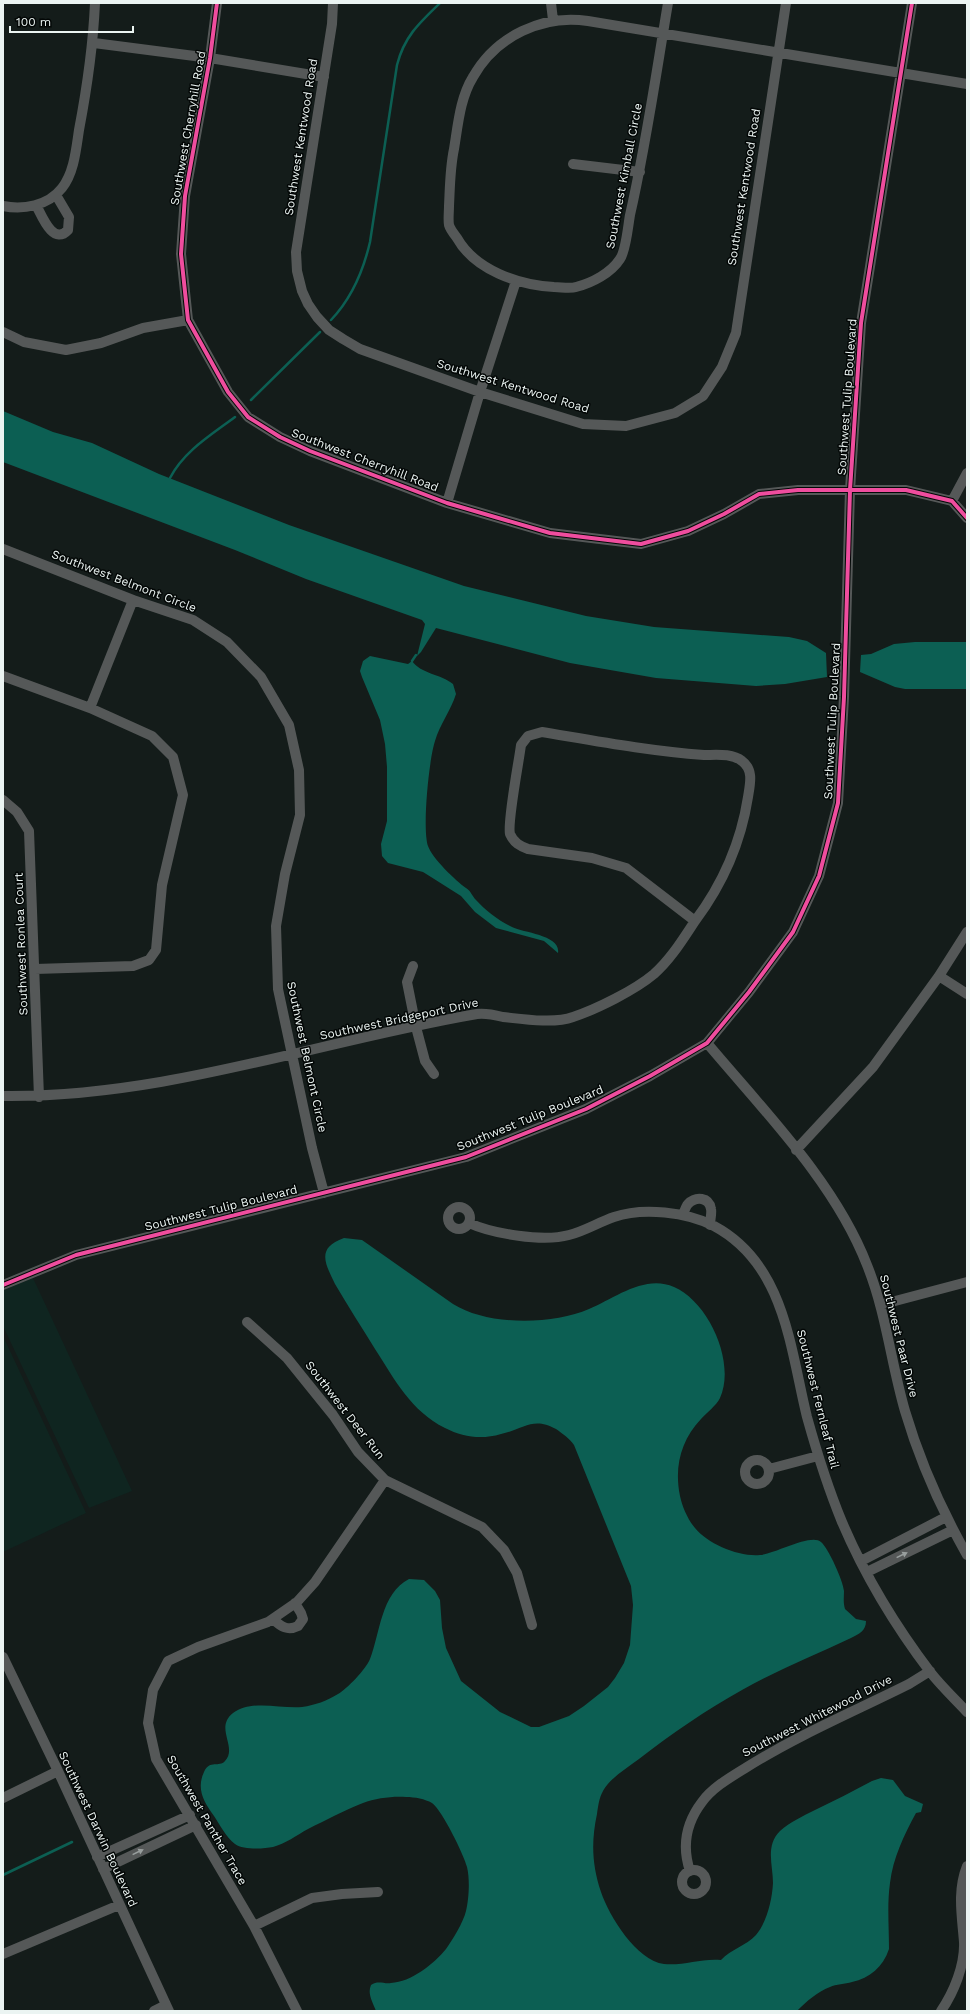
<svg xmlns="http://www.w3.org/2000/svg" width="970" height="2014" viewBox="0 0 970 2014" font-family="'Work Sans',sans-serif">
<rect width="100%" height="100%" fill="#141c1a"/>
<path fill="#0f2520" d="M33 1278 132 1491 89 1508 3 1326V1290Z
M3 1336 86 1513 3 1552Z"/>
<path fill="#0c5f53" d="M3 411 53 432 92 443 159 474 289 525 464 586 586 616 654 627 789 637 807 641 826 653 827 677 785 684 756 686 656 678 570 663 436 628 421 652 417 656 425 624 422 620 306 579 235 550 3 462Z
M915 642H967V689H905L895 687 860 672 861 655 871 654 894 644Z
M370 656 408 664 412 661C421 674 441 674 453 684L456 694C451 710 440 724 435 741 429 759 422 829 428 846 432 858 456 881 466 888 471 891 472 896 476 900 485 910 499 921 512 927 524 933 561 935 558 953L544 941 496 928 475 912 461 896 431 877 423 872 388 863 382 856 381 844 387 821V767L385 744 380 720 362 677 360 671 363 661Z
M344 1238 362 1240 453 1304C488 1326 552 1325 589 1309 615 1298 645 1274 674 1287 709 1302 736 1363 720 1398 716 1406 707 1412 701 1419 681 1440 674 1467 680 1496 682 1506 688 1520 695 1528 708 1544 739 1557 760 1555 775 1554 811 1533 821 1542 829 1549 843 1581 844 1591 844 1597 843 1602 845 1609L856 1619 866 1621C866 1631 859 1634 851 1638 815 1655 777 1670 742 1690 706 1710 671 1734 639 1759 627 1768 610 1778 603 1791 599 1798 598 1807 597 1814 591 1842 592 1865 601 1892 609 1916 637 1961 664 1964 683 1966 702 1958 721 1960 731 1949 746 1946 756 1935 767 1922 772 1900 773 1883 773 1865 765 1846 780 1831 790 1822 803 1816 815 1810 834 1801 853 1791 872 1781L881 1778 893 1780 905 1796 923 1804 921 1812 916 1813C904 1835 893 1858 890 1883 887 1904 889 1927 889 1949 883 1967 870 1978 852 1982 845 1984 836 1984 830 1987 817 1992 807 2001 797 2011H376C373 2003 367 1994 371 1985 378 1980 383 1984 391 1983 411 1982 434 1964 446 1949 453 1939 463 1923 466 1911 469 1899 470 1879 467 1867 464 1855 442 1810 432 1803 425 1799 415 1797 406 1797 393 1796 376 1798 363 1803 345 1810 326 1820 308 1829 297 1835 285 1844 273 1847 263 1849 243 1850 235 1844 226 1837 220 1825 214 1816 204 1802 196 1789 204 1772 210 1759 219 1768 225 1761 238 1747 214 1728 233 1713 253 1699 280 1709 302 1707 316 1705 326 1701 338 1694 347 1689 366 1669 370 1659 380 1634 381 1593 409 1579L424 1580 435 1591 440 1600 442 1628 446 1648 461 1681 500 1712 531 1727H539L569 1716 584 1706 608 1687 615 1678 624 1663 630 1645 633 1605 631 1586 574 1445C569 1438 563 1434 556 1429 533 1416 524 1429 501 1434 481 1440 463 1437 445 1428 411 1411 395 1380 375 1349 362 1328 348 1306 335 1284 325 1263 316 1248 344 1238Z"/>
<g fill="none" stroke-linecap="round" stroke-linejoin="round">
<path stroke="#0c5f53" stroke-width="2.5" d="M331 320C352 298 363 272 370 242L397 65C404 37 419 23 440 3
M251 400 320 332
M170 478C184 451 211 435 235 417
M412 661 416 655
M3 1875 72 1842"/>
<path stroke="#555858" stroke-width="10" d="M217 3 210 58 185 196 181 254 188 320 228 392 248 417 280 437 310 451 447 503 550 533 641 544 688 531 724 514 759 494 798 490H906L952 501 967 518
M333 3 332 24 296 252 297 271 302 291 308 304 317 317 329 330 343 339 360 349 480 392 583 424 626 426 675 413 703 396 722 367 736 333 786 3
M551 3 553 20
M668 3C656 74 646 145 630 215 628 226 626 251 620 259 611 273 592 283 576 287 570 289 561 287 554 287 518 285 475 270 457 238 454 234 450 229 449 225 448 219 449 212 449 206 450 186 450 168 454 149 458 125 460 98 473 77 496 36 543 14 588 21 714 43 841 62 967 84
M94 43 210 58 324 77
M573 164 640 172
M36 205C42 216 53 246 68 230L69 217 56 195
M3 206C23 210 48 206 62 188 74 173 76 150 79 130 87 88 93 47 95 3
M3 332 24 342 66 350 101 343 143 328 188 320
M952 501 967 473
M447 503 480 392 516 281
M3 549 133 600 193 620 227 642 261 677 289 725 299 770 300 815 285 874 276 926 278 989 312 1148 324 1193
M3 676 90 708 152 736 173 757 183 795 162 885 156 950 149 960 133 966 35 969
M90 708 133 600
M542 732C596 741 649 751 704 755 716 755 732 753 742 761 754 770 750 784 748 797 741 842 722 885 695 921L626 868 592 858 528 849C520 846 514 843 510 834 507 823 519 761 521 745L528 736Z
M3 800 17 812 29 831 39 1097
M413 966 407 982 416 1027 425 1061 434 1074
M939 976 967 994
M707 1043C763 1110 835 1182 867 1265 886 1312 891 1363 905 1411 920 1462 941 1509 967 1555
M3 1096C165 1098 319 1041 477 1014 485 1013 495 1015 503 1017 522 1019 554 1024 573 1017 597 1009 635 990 654 974 671 959 683 939 695 921
M796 1150 873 1067 939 976 967 932
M448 1218a11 11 0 1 1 22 0a11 11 0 1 1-22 0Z
M683 1215C684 1212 686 1206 688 1204 696 1196 709 1197 711 1209 712 1213 710 1220 710 1225
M469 1223C493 1234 543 1242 569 1235 585 1231 599 1222 614 1217 643 1207 687 1212 714 1226 785 1264 790 1348 807 1417 817 1453 828 1488 842 1522 865 1576 896 1627 931 1673 942 1687 955 1699 967 1712
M3 1285 76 1255 466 1157 586 1109 650 1076 707 1043 749 992 793 932 819 876 838 803 844 697 850 490 861 323 912 3
M880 1305 967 1282
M247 1322 287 1358 333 1415 358 1452 385 1480 482 1527 504 1550 517 1573 532 1625
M745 1472a12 12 0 1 1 24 0a12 12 0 1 1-24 0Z
M769 1469 818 1456
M861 1561 946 1517
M867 1572 953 1530
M273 1619C281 1627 288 1631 298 1626L303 1619 301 1613 295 1603
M3 1657 58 1771 169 2011
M3 1798 58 1771
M97 1857 190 1815
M103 1869 196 1825
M682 1882a12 12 0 1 1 24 0a12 12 0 1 1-24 0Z
M690 1871C682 1847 686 1823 702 1802 713 1787 731 1777 747 1767 798 1735 855 1711 909 1684L930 1671
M254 1926 312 1898 342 1894 378 1892
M3 1954 119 1905
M154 2011 166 2005
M297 2011 254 1926 156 1759 148 1723 153 1690 168 1661 198 1647 268 1622 297 1602 315 1582 385 1480
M941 2011C954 1992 965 1965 964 1942 962 1916 957 1891 967 1866"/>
<defs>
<path id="cycleway" d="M217 3 210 58 185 196 181 254 188 320 228 392 248 417 280 437 310 451 447 503 550 533 641 544 688 531 724 514 759 494 798 490H906L952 501 967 518
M3 1285 76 1255 466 1157 586 1109 650 1076 707 1043 749 992 793 932 819 876 838 803 844 697 850 490 861 323 912 3"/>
</defs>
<use href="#cycleway" stroke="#030706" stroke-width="6"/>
<use href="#cycleway" stroke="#ef4d9e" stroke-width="4"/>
</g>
<defs><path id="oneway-solid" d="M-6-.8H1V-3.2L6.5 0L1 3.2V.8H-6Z"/></defs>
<g fill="#989e9d">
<use href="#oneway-solid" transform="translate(902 1555) rotate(-26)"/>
<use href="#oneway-solid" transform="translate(138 1852) rotate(-26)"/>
</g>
<g text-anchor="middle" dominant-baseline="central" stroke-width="3" stroke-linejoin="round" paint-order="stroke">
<g font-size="12" fill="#ebf4f2" stroke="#030706">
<text transform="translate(188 128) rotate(-80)">Southwest Cherryhill Road</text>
<text transform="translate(301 137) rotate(-81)">Southwest Kentwood Road</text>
<text transform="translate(624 176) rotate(-79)">Southwest Kimball Circle</text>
<text transform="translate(744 187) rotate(-81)">Southwest Kentwood Road</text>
<text transform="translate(513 386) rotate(17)">Southwest Kentwood Road</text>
<text transform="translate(847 397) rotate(-86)">Southwest Tulip Boulevard</text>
<text transform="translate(365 460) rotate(21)">Southwest Cherryhill Road</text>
<text transform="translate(124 581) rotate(21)">Southwest Belmont Circle</text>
<text transform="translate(832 721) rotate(-87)">Southwest Tulip Boulevard</text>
<text transform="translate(21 944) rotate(-92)">Southwest Ronlea Court</text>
<text transform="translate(399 1019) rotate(-12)">Southwest Bridgeport Drive</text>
<text transform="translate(307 1057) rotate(78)">Southwest Belmont Circle</text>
<text transform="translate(530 1118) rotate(-22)">Southwest Tulip Boulevard</text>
<text transform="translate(221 1208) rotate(-14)">Southwest Tulip Boulevard</text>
<text transform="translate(899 1336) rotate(76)">Southwest Paar Drive</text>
<text transform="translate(818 1399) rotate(76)">Southwest Fernleaf Trail</text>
<text transform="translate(345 1410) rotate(52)">Southwest Deer Run</text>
<text transform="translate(817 1716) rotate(-27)">Southwest Whitewood Drive</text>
<text transform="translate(207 1820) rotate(60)">Southwest Panther Trace</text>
<text transform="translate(98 1829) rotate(65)">Southwest Darwin Boulevard</text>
</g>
</g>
<rect width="970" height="2014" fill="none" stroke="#ebf4f2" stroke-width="8"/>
<path d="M10 26v6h123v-6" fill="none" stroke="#ebf4f2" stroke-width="2"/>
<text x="16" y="26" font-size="12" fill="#ebf4f2" stroke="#030706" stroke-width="3" paint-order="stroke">100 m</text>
</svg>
